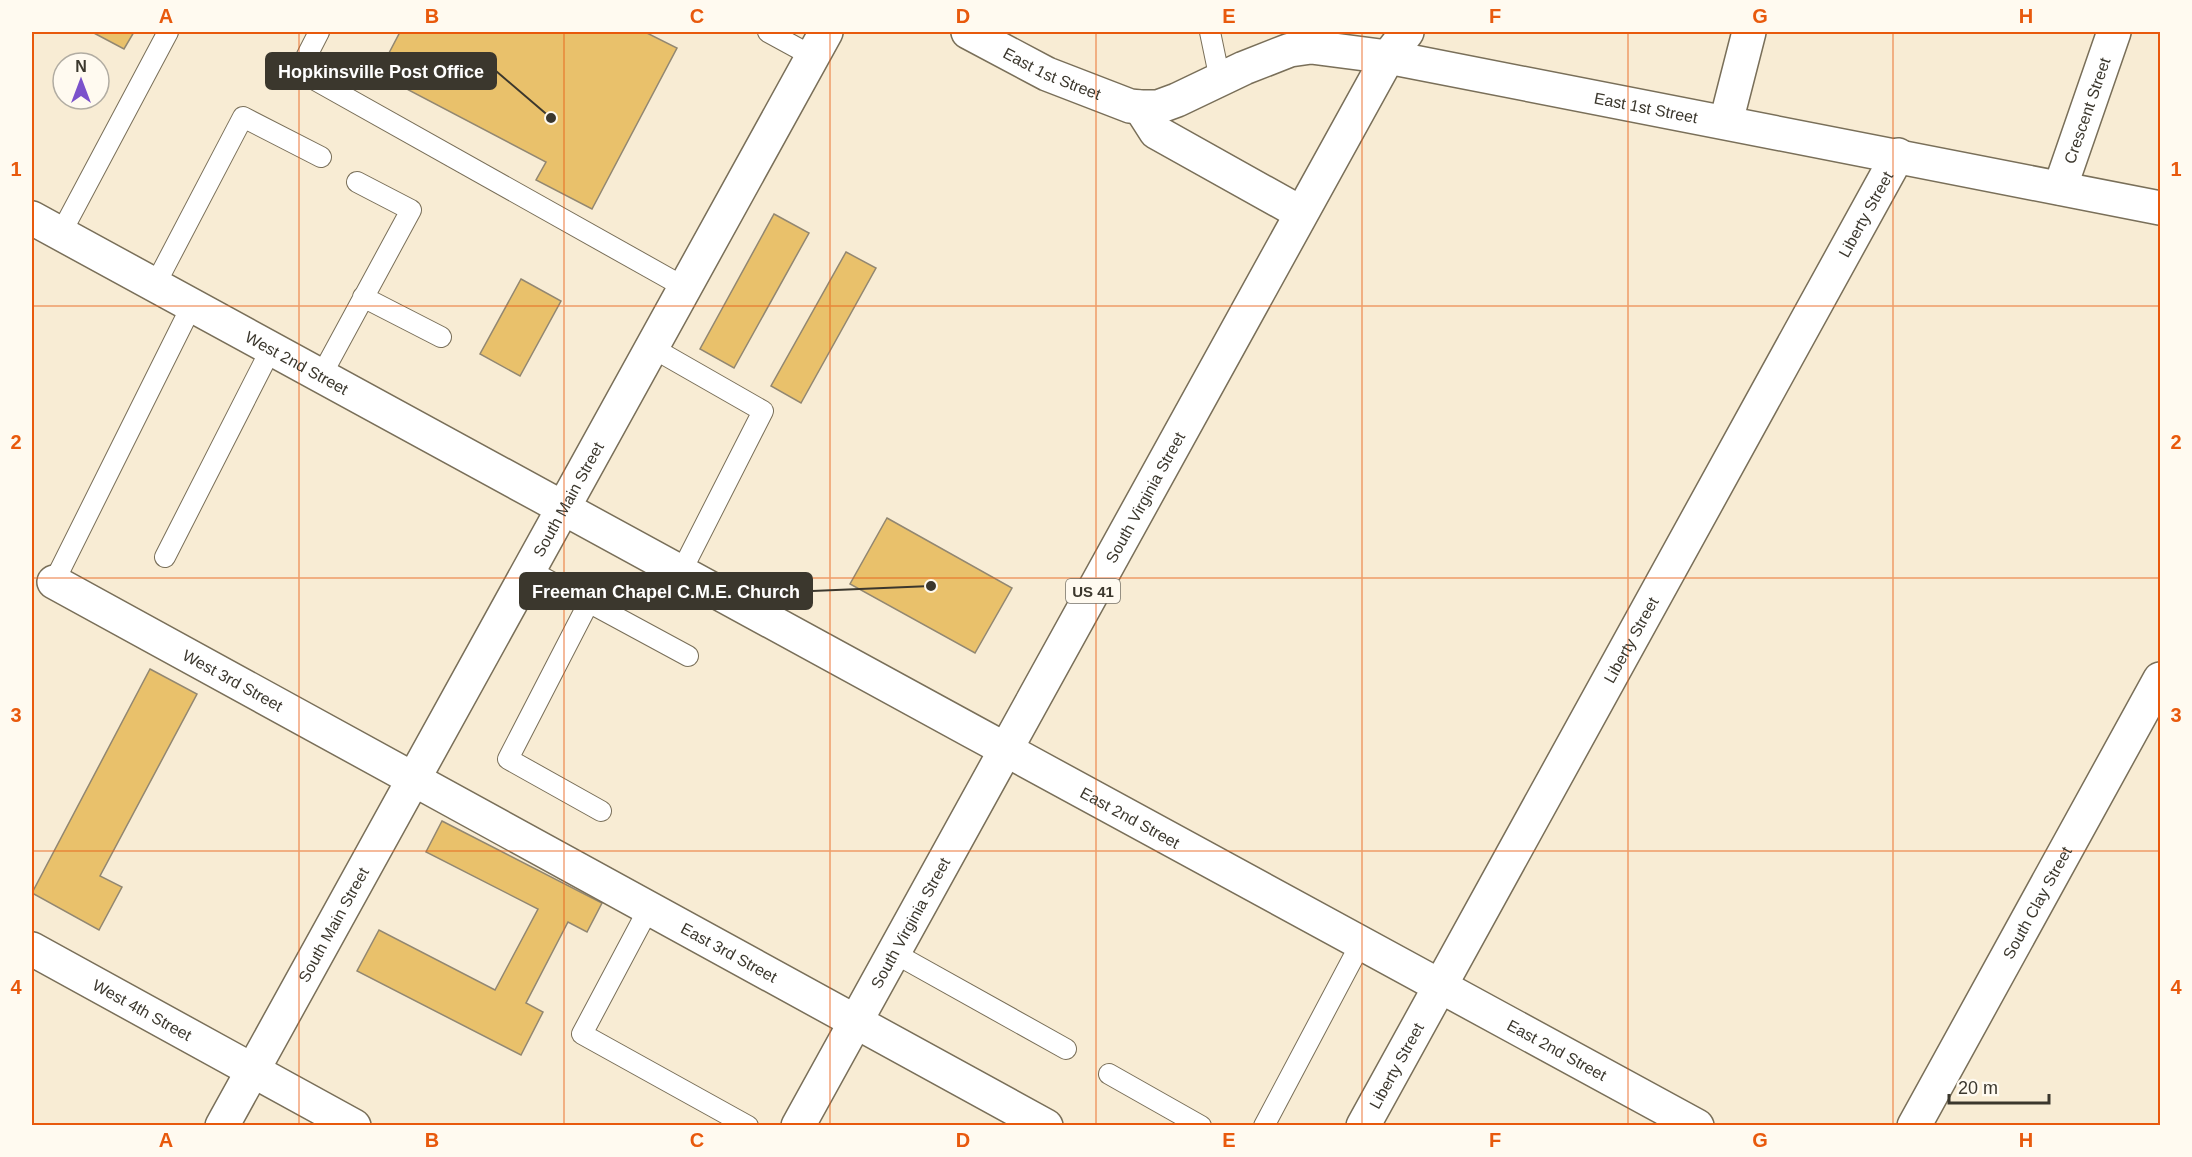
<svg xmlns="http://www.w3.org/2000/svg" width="2192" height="1157" viewBox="0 0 2192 1157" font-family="Arial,sans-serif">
<rect width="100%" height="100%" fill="#f8ecd4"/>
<path fill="#e9c16b" stroke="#928771" stroke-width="1.5" d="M92 32H134L124 49Z
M400 32H645L677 48 592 209 536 180 546 162 378 74Z
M774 214 809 233 734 368 700 349Z
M846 252 876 268 801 403 771 386Z
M521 279 561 301 520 376 480 354Z
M887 518 1012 588 975 653 850 584Z
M150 669 197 694 100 876 122 887 99 930 32 893Z
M442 821 602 903 587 932 568 922 526 1003 543 1012 521 1055 357 971 379 930 495 990 538 909 426 852Z"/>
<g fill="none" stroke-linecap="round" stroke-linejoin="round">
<defs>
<path id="service" d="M319 32 299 71 684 287
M768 32 812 56
M1210 32 1220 80
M61 233 168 32
M155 285 243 117 321 157
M363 297 441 337
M651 347 763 411 680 574
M321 376 411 210 357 182
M165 557 272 347
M529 570 688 656
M54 582 192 305
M589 602 508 759 601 811
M649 908 582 1034 748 1126
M894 953 1066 1049
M1109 1074 1201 1126
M1264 1126 1361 943"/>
<g id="minor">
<path id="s1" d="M968 32 1047 74 1130 106 1140 107H1158L1177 100 1244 68 1290 50 1311 47 1388 57 2160 208"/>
<path d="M1140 107 1156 132 1301 213"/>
<path d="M1726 122 1749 32"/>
<path id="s2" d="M2060 188 2114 32"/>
<path id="s3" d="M32 218C586 521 1142 824 1697 1126"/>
<path id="s4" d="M54 582 1046 1126"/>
<path id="s5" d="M32 949 252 1070"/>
<path id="s6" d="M1363 1126 1898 155"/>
<path id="s7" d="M1914 1126 2160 679"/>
</g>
<path id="tertiary" d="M252 1070 354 1126"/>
<g id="primary">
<path id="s8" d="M222 1126 826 32"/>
<path id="s9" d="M798 1126 1388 57 1407 32"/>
</g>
</defs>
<use href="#service" stroke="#796f59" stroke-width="22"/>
<use href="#minor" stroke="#796f59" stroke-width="36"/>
<use href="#tertiary" stroke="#796f59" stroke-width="36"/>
<use href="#primary" stroke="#796f59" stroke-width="36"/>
<use href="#service" stroke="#fff" stroke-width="20"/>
<use href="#minor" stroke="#fff" stroke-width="33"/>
<use href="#tertiary" stroke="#fff" stroke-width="33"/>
<use href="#primary" stroke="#fff" stroke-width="33"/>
</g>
<path fill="none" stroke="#e8590c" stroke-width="1.5" stroke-opacity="0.55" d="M299 32V1126M564 32V1126M830 32V1126M1096 32V1126M1362 32V1126M1628 32V1126M1893 32V1126M32 306H2160M32 578H2160M32 851H2160"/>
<g text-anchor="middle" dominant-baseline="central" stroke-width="4.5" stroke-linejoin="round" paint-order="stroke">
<rect fill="#fffaf0" stroke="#767268" stroke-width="1.5" x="1066" y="579" width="54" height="24" rx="4.5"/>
<g font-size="15" font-weight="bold" fill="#3b372d">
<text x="1093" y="591">US 41</text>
</g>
<g font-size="16" fill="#3b372d" stroke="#fffaf0">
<text stroke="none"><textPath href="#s1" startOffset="94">East 1st Street</textPath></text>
<text stroke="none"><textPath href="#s1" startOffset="712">East 1st Street</textPath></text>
<text stroke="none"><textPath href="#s2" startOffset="82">Crescent Street</textPath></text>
<text stroke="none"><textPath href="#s6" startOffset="1041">Liberty Street</textPath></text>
<text stroke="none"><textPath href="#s3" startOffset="302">West 2nd Street</textPath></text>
<text stroke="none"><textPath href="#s9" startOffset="718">South Virginia Street</textPath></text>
<text stroke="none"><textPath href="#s8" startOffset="716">South Main Street</textPath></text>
<text stroke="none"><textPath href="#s6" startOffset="555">Liberty Street</textPath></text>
<text stroke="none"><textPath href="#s4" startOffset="204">West 3rd Street</textPath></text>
<text stroke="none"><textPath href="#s3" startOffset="1251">East 2nd Street</textPath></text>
<text stroke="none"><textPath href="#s7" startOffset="255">South Clay Street</textPath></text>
<text stroke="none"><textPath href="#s9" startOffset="232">South Virginia Street</textPath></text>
<text stroke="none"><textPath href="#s8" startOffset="230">South Main Street</textPath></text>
<text stroke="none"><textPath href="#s4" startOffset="770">East 3rd Street</textPath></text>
<text stroke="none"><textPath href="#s5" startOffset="126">West 4th Street</textPath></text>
<text stroke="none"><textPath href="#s3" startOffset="1737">East 2nd Street</textPath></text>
<text stroke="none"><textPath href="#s6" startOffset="69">Liberty Street</textPath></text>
</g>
</g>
<path fill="none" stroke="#3b372d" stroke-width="2" d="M551 118L496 71M931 586L812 591"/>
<g fill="#3b372d" stroke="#fffaf0" stroke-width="2">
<circle cx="551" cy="118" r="6"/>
<circle cx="931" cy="586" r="6"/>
</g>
<g fill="#3b372d" stroke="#3b372d" stroke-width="2">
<rect x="266" y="53" width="230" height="36" rx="6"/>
<rect x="520" y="573" width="292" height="36" rx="6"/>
</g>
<g font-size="18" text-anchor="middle" font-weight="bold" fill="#fff">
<text x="381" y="78">Hopkinsville Post Office</text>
<text x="666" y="598">Freeman Chapel C.M.E. Church</text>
</g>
<rect width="2192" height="1157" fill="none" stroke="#fffaf0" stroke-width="66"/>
<g transform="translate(81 81)"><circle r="28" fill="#fffaf0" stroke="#b1aca2" stroke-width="1.5"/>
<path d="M0-4.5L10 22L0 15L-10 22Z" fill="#7b52cb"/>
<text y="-9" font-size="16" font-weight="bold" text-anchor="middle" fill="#3b372d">N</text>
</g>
<path d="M1949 1094v9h100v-9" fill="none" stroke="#3b372d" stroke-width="3"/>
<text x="1958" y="1094" font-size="18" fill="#3b372d" stroke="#fffaf0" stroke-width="4.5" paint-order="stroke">20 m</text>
<rect x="33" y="33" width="2126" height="1091" fill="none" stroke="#e8590c" stroke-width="2"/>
<g font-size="20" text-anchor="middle" font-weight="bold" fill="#e8590c">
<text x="166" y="23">A</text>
<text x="432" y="23">B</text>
<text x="697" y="23">C</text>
<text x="963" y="23">D</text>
<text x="1229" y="23">E</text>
<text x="1495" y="23">F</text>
<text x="1760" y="23">G</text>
<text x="2026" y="23">H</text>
<text x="16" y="176">1</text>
<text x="2176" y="176">1</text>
<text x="16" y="449">2</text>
<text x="2176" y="449">2</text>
<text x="16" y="722">3</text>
<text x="2176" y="722">3</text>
<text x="16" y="994">4</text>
<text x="2176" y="994">4</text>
<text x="166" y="1147">A</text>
<text x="432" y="1147">B</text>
<text x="697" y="1147">C</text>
<text x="963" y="1147">D</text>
<text x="1229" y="1147">E</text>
<text x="1495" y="1147">F</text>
<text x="1760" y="1147">G</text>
<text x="2026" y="1147">H</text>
</g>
</svg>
